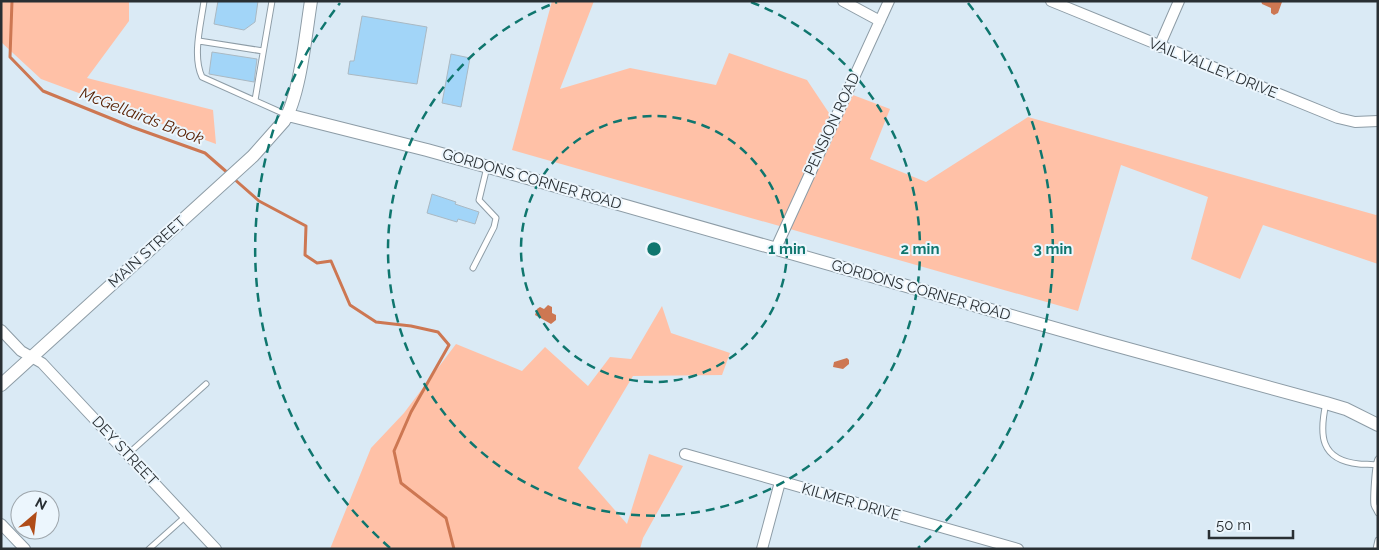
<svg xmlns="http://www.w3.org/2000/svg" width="1379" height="550" viewBox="0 0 1379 550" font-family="Raleway,sans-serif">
<rect width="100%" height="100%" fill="#daeaf5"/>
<path fill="#ffc1a7" d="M1 1H129V21L87 78 213 110 216 144 41 79 1 42Z
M552 1H594L560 89 630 68 716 85 729 53 807 80 835 122 858 78 853 95 890 109 870 159 926 182 1028 117 1376 215 1378 214V264L1263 225 1240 279 1191 259 1208 197 1121 165 1078 311 512 150Z
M662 306 671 333 730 353 722 375 633 376 578 468 627 524 649 454 683 466 643 538 640 549H330L371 448 404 413 456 344 522 371 545 347 588 386 610 357 631 359Z"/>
<path fill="#cd7752" d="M1261 1 1282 2 1278 13 1274 15 1271 13V8L1262 4Z
M548 305 552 307V313L556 315V320L551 324 535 315 537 309 540 307 544 309Z
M847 358 849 360V364L843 369 833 367 834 362Z"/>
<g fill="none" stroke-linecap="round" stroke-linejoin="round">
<path stroke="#cd7752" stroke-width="3" d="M12 1 10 57 43 91 132 127 205 153 229 174
M233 178 259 201 306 226 305 255 317 263 331 261 350 305 376 322 411 326 438 332 449 345 411 412 394 451 401 483 446 518 454 549"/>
</g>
<path fill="#a2d5f8" stroke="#aab9c3" d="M218 1H258L255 22 244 30 214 24Z
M362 16 427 27 417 84 348 74 350 61H354Z
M212 52 257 59 254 82 209 74Z
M451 54 470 58 461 107 442 103Z
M432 194 456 202 455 204 479 212 475 224 458 219 457 222 427 213Z"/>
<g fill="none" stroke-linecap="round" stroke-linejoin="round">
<defs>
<path id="service" d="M204 1C201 24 192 56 202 77L287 115
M199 41 263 51
M255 100 272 1
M473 268 494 227 496 218 479 200 487 167
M1326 403C1319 435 1320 460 1359 464 1365 465 1372 463 1378 466
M128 454 206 384
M1378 459C1375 464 1373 500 1374 505 1375 508 1377 510 1378 513
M149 549 186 516
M1376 549 1378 540"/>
<path id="minor" d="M843 1 880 21
M1051 1 1338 118 1355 122 1378 121
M1159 47 1179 1
M776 248 889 1
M1 330 21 351 42 363 216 549
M685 454 1018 549
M1 524 25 549
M762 549 780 482"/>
<path id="tertiary" d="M288 115 427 150 517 175 1103 342 1326 403 1346 409 1378 425
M1 385 253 156 284 121C300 96 306 32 311 1"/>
</defs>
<use href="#service" stroke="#8d9ca6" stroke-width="7"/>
<use href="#minor" stroke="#8d9ca6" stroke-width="12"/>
<use href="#tertiary" stroke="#8d9ca6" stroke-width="14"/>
<use href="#service" stroke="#fff" stroke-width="5"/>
<use href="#minor" stroke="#fff" stroke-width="10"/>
<use href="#tertiary" stroke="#fff" stroke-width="12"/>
</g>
<g fill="none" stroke="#0f766e" stroke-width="2.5" stroke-dasharray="9 6">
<circle cx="654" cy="249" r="133"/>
<path d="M751 2A266 266 0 1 1 557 2"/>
<path d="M390 548A399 399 0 0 1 340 3M968 3A399 399 0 0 1 918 548"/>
</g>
<g text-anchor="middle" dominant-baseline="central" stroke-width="4" stroke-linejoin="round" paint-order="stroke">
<g font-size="15" fill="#292f33" stroke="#ecf6fd">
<text transform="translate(1213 68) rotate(22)">VAIL VALLEY DRIVE</text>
<text transform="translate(832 124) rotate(-65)">PENSION ROAD</text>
<text transform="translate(532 179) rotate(16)">GORDONS CORNER ROAD</text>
<text transform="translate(147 252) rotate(-42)">MAIN STREET</text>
<text transform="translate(921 290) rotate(16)">GORDONS CORNER ROAD</text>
<text transform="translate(125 451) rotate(47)">DEY STREET</text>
<text transform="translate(851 502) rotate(16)">KILMER DRIVE</text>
</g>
<g font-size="16" font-style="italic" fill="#5a2306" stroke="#ecf6fd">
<text transform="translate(142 116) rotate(21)">McGellairds Brook</text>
</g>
</g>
<circle cx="654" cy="249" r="8" fill="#0f766e" stroke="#ecf6fd" stroke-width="2.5"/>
<g font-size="15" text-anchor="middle" font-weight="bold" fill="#0f766e" stroke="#ecf6fd" stroke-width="4" stroke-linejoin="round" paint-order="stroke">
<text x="787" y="254">1 min</text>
<text x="920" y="254">2 min</text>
<text x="1053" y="254">3 min</text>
</g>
<rect width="1379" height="550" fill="none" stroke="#292f33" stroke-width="5"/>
<g transform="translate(35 515) rotate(28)"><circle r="24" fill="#ecf6fd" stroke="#9ea6ac"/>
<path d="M0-4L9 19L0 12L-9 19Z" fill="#b04c18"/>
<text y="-8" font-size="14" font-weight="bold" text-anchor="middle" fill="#292f33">N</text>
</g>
<path d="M1209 530v8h84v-8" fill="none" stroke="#292f33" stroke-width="2.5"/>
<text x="1216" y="530" font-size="15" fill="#292f33" stroke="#ecf6fd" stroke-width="4" paint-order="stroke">50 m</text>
</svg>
